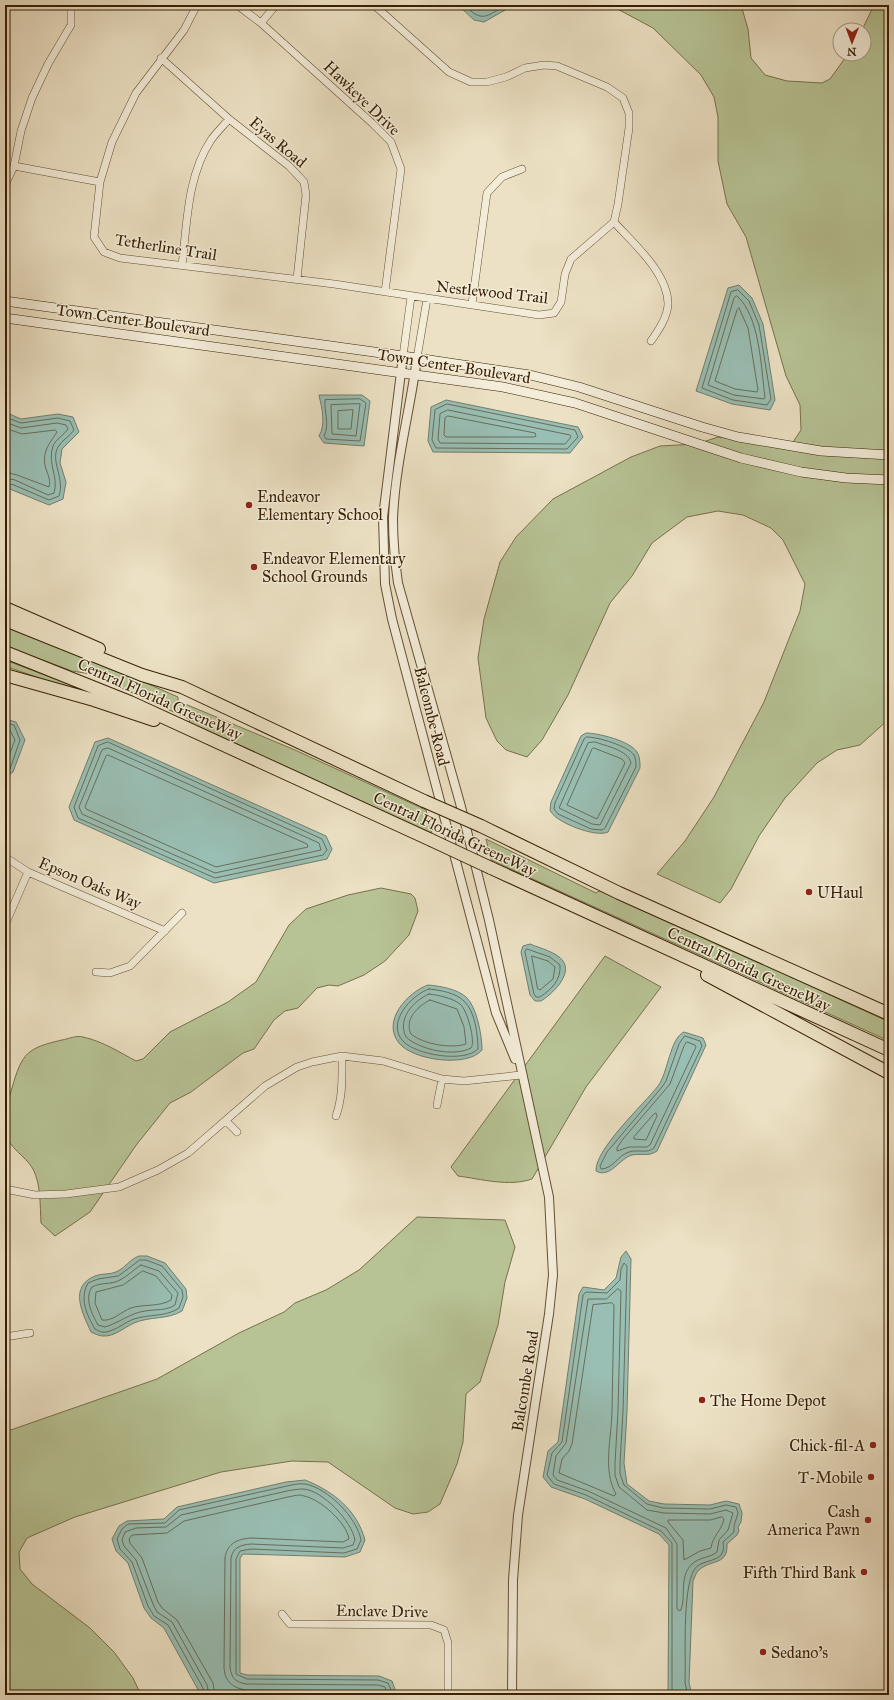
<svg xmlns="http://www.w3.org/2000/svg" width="894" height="1700" viewBox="0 0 894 1700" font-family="'IM FELL Great Primer',serif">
<rect width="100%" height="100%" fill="#ece1c4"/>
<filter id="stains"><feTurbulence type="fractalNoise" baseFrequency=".005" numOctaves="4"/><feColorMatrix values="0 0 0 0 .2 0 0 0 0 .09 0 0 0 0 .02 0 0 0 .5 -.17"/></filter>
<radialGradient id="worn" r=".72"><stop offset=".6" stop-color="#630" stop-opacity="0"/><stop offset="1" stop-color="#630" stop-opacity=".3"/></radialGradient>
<path fill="#b7c395" stroke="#77714c" d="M610 5H741L748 29 751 58 765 75 787 81 822 83 830 79 848 54H864V30H862L874 5H889V719L860 745 837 750 817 763 785 798 759 836 731 889 720 903 657 874 685 841 714 797 764 702 800 611 805 584 783 540 771 528 743 515 718 511 687 517 652 543 632 576 610 603 568 695 542 740 527 757 506 750 497 741 486 718 478 658 484 619 500 562 516 537 553 499 631 457 660 446 697 444 718 437 781 444 793 442 801 430 800 405 786 376 746 237 727 204 718 161V117L714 97 701 75 653 28Z
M5 625 105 665 178 697V701L295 750 426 810 432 833 190 723 189 719 91 674 72 671 5 646Z
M5 660 77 687 76 691 5 666Z
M486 839 596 893 601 890 889 1022V1041L491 860Z
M381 888 411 894 415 898 418 911 409 935 385 961 364 975 338 986 329 985 317 988 298 1008 285 1011 274 1020 254 1049 243 1053 191 1092 170 1103 137 1144 90 1212 55 1236 41 1223C40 1206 41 1184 33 1169 25 1155 9 1149 6 1133 2 1118 8 1102 12 1088 22 1053 27 1048 62 1040 68 1039 77 1035 83 1037 102 1041 119 1052 136 1061L143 1059 170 1032 228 1002 256 982 289 925 306 909 348 895Z
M605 956 661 987 586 1087 532 1179C509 1187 481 1179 458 1176L451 1167Z
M417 1217 505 1220 515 1247 505 1282 498 1325 480 1382 466 1394 463 1442 457 1464 440 1504 428 1512 413 1514 395 1508 328 1462 292 1461 221 1472 75 1517 27 1538 19 1552 20 1569 32 1584 90 1628 114 1652 133 1678 141 1695H5V1432L157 1379 239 1333 284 1312 295 1303 326 1290 359 1270Z"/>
<path fill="#99beb3" stroke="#727e6c" d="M458 5H514L484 22 474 20Z
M739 285 752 298 763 324 775 400 770 410 732 404 696 391 728 288Z
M319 395H362L370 401 364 446 324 443 319 436C326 424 322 409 319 395Z
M446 400 578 427 583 437 570 453 433 452 428 441 431 407Z
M5 412 21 419 58 414 73 417 79 432 62 449 60 463 66 482 63 499 49 505 5 487Z
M5 719 16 722 25 740 13 772 5 778Z
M586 733C598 733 630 741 637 752 640 757 640 763 640 768L608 832C596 838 554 822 550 810L551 802 581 736Z
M108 738 326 836 332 849 327 859 214 883 74 820 69 807 95 742Z
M530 944C539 948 557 952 563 961 573 975 551 995 541 1001H535L530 995 521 952 523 946Z
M428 985C440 986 457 989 466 997 477 1007 482 1036 482 1050 467 1068 412 1060 399 1043 381 1021 408 992 428 985Z
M684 1032 703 1038 706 1045 657 1151C648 1157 642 1153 632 1155 620 1158 610 1179 596 1171 595 1149 644 1104 658 1086 668 1073 670 1038 684 1032Z
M626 1251 631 1259 627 1411 624 1463 627 1484 649 1501 664 1504 710 1505 726 1501 739 1504 742 1513 741 1522 738 1527 739 1531 737 1535 727 1544C728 1566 711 1559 699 1570 696 1572 695 1577 693 1581L689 1683 692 1695H668L669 1545 659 1534 585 1499 551 1487 543 1477 548 1451 558 1442 579 1294 583 1287 604 1290 616 1278 621 1257Z
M139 1256H147L165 1263 186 1289 187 1298 182 1311C167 1320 150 1316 134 1323 125 1327 114 1337 103 1336 100 1336 95 1334 91 1332 83 1314 68 1287 95 1276 102 1273 109 1275 116 1272 125 1268 130 1259 139 1256Z
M305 1480C333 1491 357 1510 365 1540L360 1552 345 1557 243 1554 240 1558V1673L247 1675 379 1676 392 1681 397 1695H201L164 1628 151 1618 144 1608 128 1563 116 1551 112 1539 119 1526 127 1521 164 1519 177 1507 286 1482Z"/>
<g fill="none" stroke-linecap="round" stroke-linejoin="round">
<path stroke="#686e5a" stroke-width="1" d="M464 5C483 23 485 17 506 5
M738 290 749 301 759 325 771 399 767 405 733 400 702 388 731 292Z
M737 296C760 316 761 368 765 397L764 399 734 395 708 385 734 298Z
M739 308 748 328 758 390 757 392 735 389 715 381 737 310Z
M360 399 366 403 360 441 326 439 324 436C330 424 324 412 325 400Z
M360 404 356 436 332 434 331 405Z
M447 404 575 430 578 437 567 449 436 448 432 440 435 410Z
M353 410 351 429H338V411Z
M448 410 570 435 571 437 565 444 440 443 438 439 440 414Z
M448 416 535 433 536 436 534 437H446L444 435 445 418Z
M5 417 21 423 58 418 70 421 74 430C70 436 62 440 58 447 50 461 65 478 59 496L49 500 14 485 5 483
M5 422 21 428 57 423 66 425 68 429C64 435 56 439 53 446 47 463 59 477 54 493L48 495 15 480 5 478
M5 428 22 434 55 430 57 432C49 444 41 453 46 469 48 475 51 481 49 487L17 475 5 472
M5 723 14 725 20 740 10 769 5 773
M5 728 10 730 15 740 5 766
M587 737C598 737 628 746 634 755 636 759 636 763 636 767L605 828 602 830 591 829 558 814 554 809 555 803 584 739Z
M108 742 322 839 327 850 323 855 215 878 78 818 74 807 98 746Z
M595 742C606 746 628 750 631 763L600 825 592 824 559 808 588 743Z
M108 748 319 843 321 850 215 873 82 814 79 807 102 750Z
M594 748 622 759 625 763 597 819 567 805 592 749Z
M108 755 307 844 308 847 216 867 86 809 85 807 106 756Z
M527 949 550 957 560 965C561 980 552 989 540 997H536L534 994 525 952Z
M532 956 548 961 555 967 553 979 540 990 538 989Z
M429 989C440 990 456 993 464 1001 475 1011 478 1035 478 1049 464 1063 416 1055 403 1041 386 1023 411 995 429 989Z
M429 994C438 995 452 998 460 1004 467 1009 476 1042 471 1048 454 1057 420 1050 406 1037 397 1019 413 1001 429 994Z
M430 1000 457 1009 464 1027 466 1044C451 1049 423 1044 411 1034 404 1019 418 1006 430 1000Z
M685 1036 700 1041 702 1046 654 1148C647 1154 638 1149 629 1152 618 1155 613 1169 601 1169L600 1166 607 1152 662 1087 666 1081 679 1044Z
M687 1042 695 1045 696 1047 650 1145 647 1147H629L617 1151V1148L623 1139 670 1084 684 1046Z
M654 1114 656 1113 657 1116 646 1140 634 1139V1137Z
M140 1260H146L162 1266 182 1290 183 1297 179 1308C166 1317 149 1314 134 1319 125 1322 117 1330 106 1332 102 1333 99 1331 95 1329 87 1315 79 1299 88 1283L98 1279 118 1276Z
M141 1265 159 1271 178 1293 175 1305C166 1311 156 1309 145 1311 130 1313 119 1323 105 1327L98 1325C92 1314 84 1299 92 1287 101 1282 111 1285 120 1280 128 1276 134 1269 141 1265Z
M143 1271 156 1276 172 1295 171 1300C160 1307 143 1304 131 1308 122 1311 112 1322 102 1320L95 1303 96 1292 123 1285Z
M618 1289 621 1291 618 1411 615 1463V1475L619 1487 647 1510 664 1513 710 1514 726 1510 733 1513 728 1530 719 1540 717 1552C710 1558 699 1557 692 1564 678 1577 687 1601 680 1611L677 1609V1544L666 1528 588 1491 557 1480 553 1475 556 1456 566 1443 588 1299H606Z
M612 1303 614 1305C613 1340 613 1375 612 1410 612 1436 602 1470 616 1494L614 1496 559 1473 562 1459 569 1451 572 1444 593 1305Z
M722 1517 724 1519C721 1532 713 1535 711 1548L700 1551 684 1560 683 1540 668 1522V1520H710Z
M204 1695 203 1688 168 1625 154 1616 148 1606 132 1562 120 1549 117 1539 122 1529 128 1524 165 1523 179 1510 287 1486C292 1485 300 1483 305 1484 328 1488 357 1518 361 1540L357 1549 344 1553 251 1549 240 1551 236 1559V1674L247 1679 378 1680 388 1683 393 1695
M209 1695 207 1685 172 1622 157 1612 153 1604 136 1560 124 1546 122 1540 125 1532 136 1528 166 1527 181 1515 287 1491C292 1490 298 1489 303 1489 323 1490 352 1522 355 1540L353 1545 343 1548 251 1544C241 1545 233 1547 231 1558L230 1668C232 1679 236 1682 246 1684L378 1685 385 1687 388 1695
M215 1695 213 1683 177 1620 162 1608 158 1602 142 1558 130 1543 129 1539 132 1535 167 1533 184 1521 288 1497C293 1496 300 1494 304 1496 320 1499 347 1523 349 1539L343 1542 251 1538C238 1539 227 1543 225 1558L224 1668C225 1682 233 1688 246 1690L377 1691 380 1692 381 1695
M672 1695V1543L661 1531 586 1495 554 1484 547 1475 552 1453 562 1442 583 1295 586 1292 607 1293 620 1280 621 1269 624 1263 627 1266 623 1411 620 1463V1474L624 1485 647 1504 663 1508 710 1509 726 1505 736 1507 738 1513 734 1526V1532L723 1542C723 1545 724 1548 723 1551 720 1563 700 1559 694 1570 682 1591 686 1657 685 1683L688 1695"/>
<defs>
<path id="minor" d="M197 5 184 30 136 93 112 142 100 182 94 237 104 252 120 258 334 284 539 315 554 313 561 302 565 274 571 259 614 222 618 204 629 128V113L623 98 607 87 557 66 544 65 525 68 506 77 487 82H471L449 72 374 5
M237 5 261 23 372 123 391 142 401 169 385 292
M261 23 276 5
M161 58 229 119 289 166 304 182 306 195 297 279
M14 166 100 182
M5 185 14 166 21 131 32 98 48 64 71 25V5
M614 222C633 243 669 274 668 305 667 318 658 331 651 341
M182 265C187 225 187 176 211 140 216 133 223 126 229 119
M472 304 487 193 502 177 522 169
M403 356 411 297
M417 358 427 299
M5 857 28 872 165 931
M5 925 28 872
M96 972 110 973 130 966 182 913
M437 1105 442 1079
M336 1116C343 1096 342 1077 342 1056
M226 1121 237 1132
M5 1189 35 1195 66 1194 119 1187 158 1170 188 1153 265 1086 297 1067 312 1062 342 1056 383 1061 442 1079 464 1081 521 1075
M5 1337 30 1333
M282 1614 290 1624 431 1625 444 1630 448 1643V1695"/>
<path id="tertiary" d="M403 356 383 517 385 584 392 619 496 1013 515 1059
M417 358C410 411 395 465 393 519 393 540 395 562 398 583L460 803 489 920 549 1197 553 1275 549 1314 518 1515 513 1580 512 1695"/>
<path id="secondary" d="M5 301 403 356 530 375 579 387 702 427 738 437 821 451 889 455
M5 318 503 387 575 403 741 458 801 472 846 478 889 480"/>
<path id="motorway" d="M5 608 99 649
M5 620 142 675 182 687 424 801
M5 652 130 702 431 840
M5 675 94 700 154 720
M481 826 619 893 889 1014
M491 868 889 1050
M707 975 889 1073"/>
</defs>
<use href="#minor" stroke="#645032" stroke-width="8"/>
<use href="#tertiary" stroke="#645032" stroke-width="10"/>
<use href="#secondary" stroke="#371f02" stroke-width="10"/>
<use href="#motorway" stroke="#371f02" stroke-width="14"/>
<use href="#minor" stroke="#f3ecd9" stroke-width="7"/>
<use href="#tertiary" stroke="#f3ecd9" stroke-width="8"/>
<use href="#secondary" stroke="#f3ecd9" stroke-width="9"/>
<use href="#motorway" stroke="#ece1c4" stroke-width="12"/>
<defs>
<path id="motorway-bridge" d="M424 801 481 826
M431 840 491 868"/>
</defs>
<use href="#motorway-bridge" stroke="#371f02" stroke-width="14" stroke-linecap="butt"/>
<use href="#motorway-bridge" stroke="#ece1c4" stroke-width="12"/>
</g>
<g fill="#8f2418" stroke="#f3ecd9" stroke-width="1.5">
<circle cx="249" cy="505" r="4"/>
<circle cx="254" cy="567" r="4"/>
<circle cx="809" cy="892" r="4"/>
<circle cx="702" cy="1400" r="4"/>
<circle cx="873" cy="1445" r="4"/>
<circle cx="871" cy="1477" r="4"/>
<circle cx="868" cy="1520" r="4"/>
<circle cx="864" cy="1572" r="4"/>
<circle cx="763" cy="1652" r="4"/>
</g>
<g text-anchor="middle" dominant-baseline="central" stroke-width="3" stroke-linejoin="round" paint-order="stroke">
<g font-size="16" fill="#371f02" stroke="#f3ecd9">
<text transform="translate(362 98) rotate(44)">Hawkeye Drive</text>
<text transform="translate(278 142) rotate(40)">Eyas Road</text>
<text transform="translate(166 247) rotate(9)">Tetherline Trail</text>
<text transform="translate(492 292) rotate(6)">Nestlewood Trail</text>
<text transform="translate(133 320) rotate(8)">Town Center Boulevard</text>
<text transform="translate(454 366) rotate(9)">Town Center Boulevard</text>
<text transform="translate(160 699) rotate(24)">Central Florida GreeneWay</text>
<text transform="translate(432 716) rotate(76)">Balcombe Road</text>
<text transform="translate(455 834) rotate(25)">Central Florida GreeneWay</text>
<text transform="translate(90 883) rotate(23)">Epson Oaks Way</text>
<text transform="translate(749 969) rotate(25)">Central Florida GreeneWay</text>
<text transform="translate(525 1381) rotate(-81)">Balcombe Road</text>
<text transform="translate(382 1611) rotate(1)">Enclave Drive</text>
</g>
<g font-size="16" fill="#371f02" stroke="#f3ecd9" text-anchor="start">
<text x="257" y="496">Endeavor<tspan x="257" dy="18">Elementary School</tspan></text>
<text x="262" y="558">Endeavor Elementary<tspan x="262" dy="18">School Grounds</tspan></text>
<text x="817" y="892">UHaul</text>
<text x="710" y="1400">The Home Depot</text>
<text x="865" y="1445" text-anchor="end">Chick-fil-A</text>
<text x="863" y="1477" text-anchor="end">T-Mobile</text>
<text x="860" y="1511" text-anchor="end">Cash<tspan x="860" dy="18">America Pawn</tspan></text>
<text x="856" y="1572" text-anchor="end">Fifth Third Bank</text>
<text x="771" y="1652">Sedano's</text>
</g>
</g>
<rect width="894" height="1700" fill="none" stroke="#ece1c4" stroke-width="20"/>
<rect x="6" y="6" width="882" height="1688" fill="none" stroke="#371f02" stroke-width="2"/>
<rect x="10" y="10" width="874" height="1680" fill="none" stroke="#371f02"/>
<g transform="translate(852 42) rotate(181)"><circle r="19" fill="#f3ecd9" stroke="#a89a83"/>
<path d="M0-3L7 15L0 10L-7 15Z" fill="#8f2418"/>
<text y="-6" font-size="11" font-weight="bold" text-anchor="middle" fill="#371f02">N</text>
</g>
<rect width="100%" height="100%" filter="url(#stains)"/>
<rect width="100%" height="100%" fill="url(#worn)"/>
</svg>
